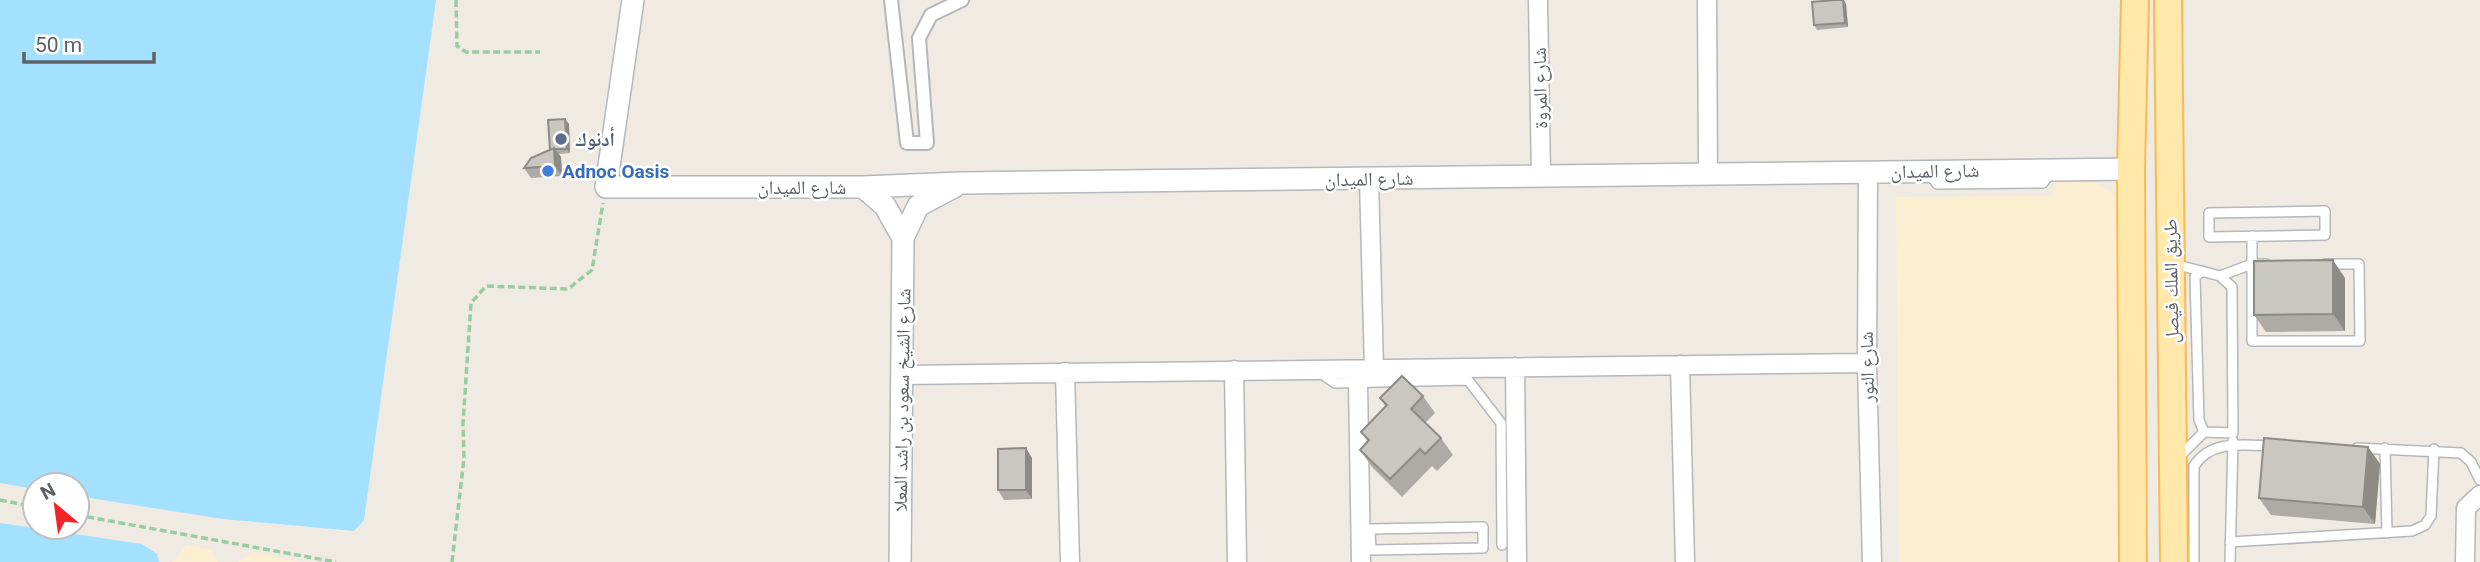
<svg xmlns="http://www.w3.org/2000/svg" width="2480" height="562" viewBox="0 0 2480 562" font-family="Roboto,'Noto Naskh Arabic',sans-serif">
<rect width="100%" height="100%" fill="#efebe3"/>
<path fill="#fceed1" d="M2060 175 2087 177 2113 193 2122 220 2124 562H1899L1896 197 2052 196Z
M187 545 211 550 217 562H172Z
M253 552 300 562H238Z"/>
<path fill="#a4e0ff" d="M0 0H436L364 520 354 531 223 519 77 496V485H35V489L0 483Z
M0 523 142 544 157 554 159 562H0Z"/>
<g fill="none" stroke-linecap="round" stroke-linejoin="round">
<defs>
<path id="service" d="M1929 173 1937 184 2043 183 2051 172
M2325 211V235L2209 237V213Z
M2252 236V341H2360L2359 264H2325
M2174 264 2220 276 2232 287 2233 433 2204 432
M2220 276 2252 264H2266
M1319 372 1335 383 1468 380 1501 423 1502 545
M2357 448 2461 453 2471 462 2480 480
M2385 448 2387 533
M2178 458 2204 432 2199 420 2195 277 2202 271
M1483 527V548L1371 550 1370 529Z
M2230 542 2412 531 2425 525 2431 516 2434 449
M2194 562V466C2211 439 2245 445 2273 446
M2230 562 2233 441"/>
<path id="pedestrian" d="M891 0 907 143H927L919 38 931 15 962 0"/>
<path id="minor" d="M1538 0 1541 176
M1707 0 1708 174
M1868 172 1867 363 1872 562
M1680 365 1685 562
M1515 367 1517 562
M1234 370 1237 562
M1065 372 1070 562
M903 375 1867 363
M1361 562 1358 383 1374 369 1369 179
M2465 562 2466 508 2480 495"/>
<path id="tertiary" d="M633 0 606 187H863L961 183 2131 169
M863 187 885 206 903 238
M900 562 903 238 918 206 954 187"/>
<path id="primary" d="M2168 0 2174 562
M2133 562 2131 169 2135 0"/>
</defs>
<use href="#service" stroke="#b4b7bb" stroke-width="12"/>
<use href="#pedestrian" stroke="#b4b7bb" stroke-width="16"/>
<use href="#minor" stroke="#b4b7bb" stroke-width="21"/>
<use href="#tertiary" stroke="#b4b7bb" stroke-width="24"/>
<use href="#primary" stroke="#faba52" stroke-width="30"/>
<path stroke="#99cca2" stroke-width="3.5" stroke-dasharray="7 3.5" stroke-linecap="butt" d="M456 0 457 46 466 52H540
M0 500 35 507
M77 515 336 562
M452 562 464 458 463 423 471 303 486 286 568 289 592 270 603 203"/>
<use href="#service" stroke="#fff" stroke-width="9"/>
<use href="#pedestrian" stroke="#fff" stroke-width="12"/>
<use href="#minor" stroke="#fff" stroke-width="18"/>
<use href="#tertiary" stroke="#fff" stroke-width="21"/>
<use href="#primary" stroke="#ffe8a9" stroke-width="26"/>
</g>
<path fill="#aeaaa5" d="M1846 4 1848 27 1817 30 1814 25Z
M569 124 570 153 559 154 561 157 562 176 531 178 524 168 550 150Z
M2345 278V331L2266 332 2254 315Z
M1423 396 1435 413 1425 423 1441 438 1453 455 1437 471 1432 466 1402 497 1372 467 1360 450 1368 442 1361 432 1386 407 1380 398Z
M2368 447 2380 464 2375 524 2271 515 2259 498Z
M1032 458V499L1004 500 998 490Z"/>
<path fill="#8d8b86" d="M1844 0 1846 4 1848 27 1845 23Z
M565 119 569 124 570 153 567 149Z
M554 148 561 157 562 176 555 166Z
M2333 260 2345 278V331L2333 314Z
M2368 447 2380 464 2375 524 2363 507Z
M1026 448 1032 458V499L1026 490Z"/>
<path fill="#cac6c0" stroke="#8d8b86" stroke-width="2" d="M1834 0H1843L1845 23 1814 25 1812 2Z
M565 119 567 149H554V148L550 150 548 120Z
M554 148 555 166 524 168 531 158Z
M2333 260V314L2254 315V261Z
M1402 376 1423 396 1411 409 1441 438 1425 454 1420 449 1390 479 1360 450 1369 440 1361 432 1387 405 1380 398Z
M2264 438 2368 447 2363 507 2259 498Z
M1026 448V490H998V449Z"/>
<circle fill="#5c6f8a" stroke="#fff" stroke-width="2.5" cx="561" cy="139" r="7"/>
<circle fill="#3f7fe0" stroke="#fff" stroke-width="2.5" cx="548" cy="171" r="7"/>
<g text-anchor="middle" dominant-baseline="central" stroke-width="5" stroke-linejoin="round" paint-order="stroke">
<g font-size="19" fill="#5c6165" stroke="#fff">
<text transform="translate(1540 88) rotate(-91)">شارع المروة</text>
<text transform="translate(1935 171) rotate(-1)">شارع الميدان</text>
<text transform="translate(1369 179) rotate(-1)">شارع الميدان</text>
<text x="802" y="187">شارع الميدان</text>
<text transform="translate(2171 281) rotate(-91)">طريق الملك فيصل</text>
<text transform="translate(1867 367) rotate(-91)">شارع النور</text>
<text transform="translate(902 400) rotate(-89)">شارع الشيخ سعود بن راشد المعلا</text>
</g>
<g font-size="19" font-weight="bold" fill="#4e5e75" stroke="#fff" text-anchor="start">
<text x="575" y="139">أدنوك</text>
</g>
<g font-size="19" font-weight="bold" fill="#366cbe" stroke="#fff" text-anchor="start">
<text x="562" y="171">Adnoc Oasis</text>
</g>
</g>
<g transform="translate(56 506) rotate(331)"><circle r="33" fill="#ffffff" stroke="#bec0c1" stroke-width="2"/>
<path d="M0-5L12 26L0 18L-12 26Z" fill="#f3252a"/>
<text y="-10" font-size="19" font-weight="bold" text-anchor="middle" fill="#5c6165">N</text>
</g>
<path d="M24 52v10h130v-10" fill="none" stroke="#5c6165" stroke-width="3.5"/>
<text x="35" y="52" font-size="21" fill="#5c6165" stroke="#ffffff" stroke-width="5" paint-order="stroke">50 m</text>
</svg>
